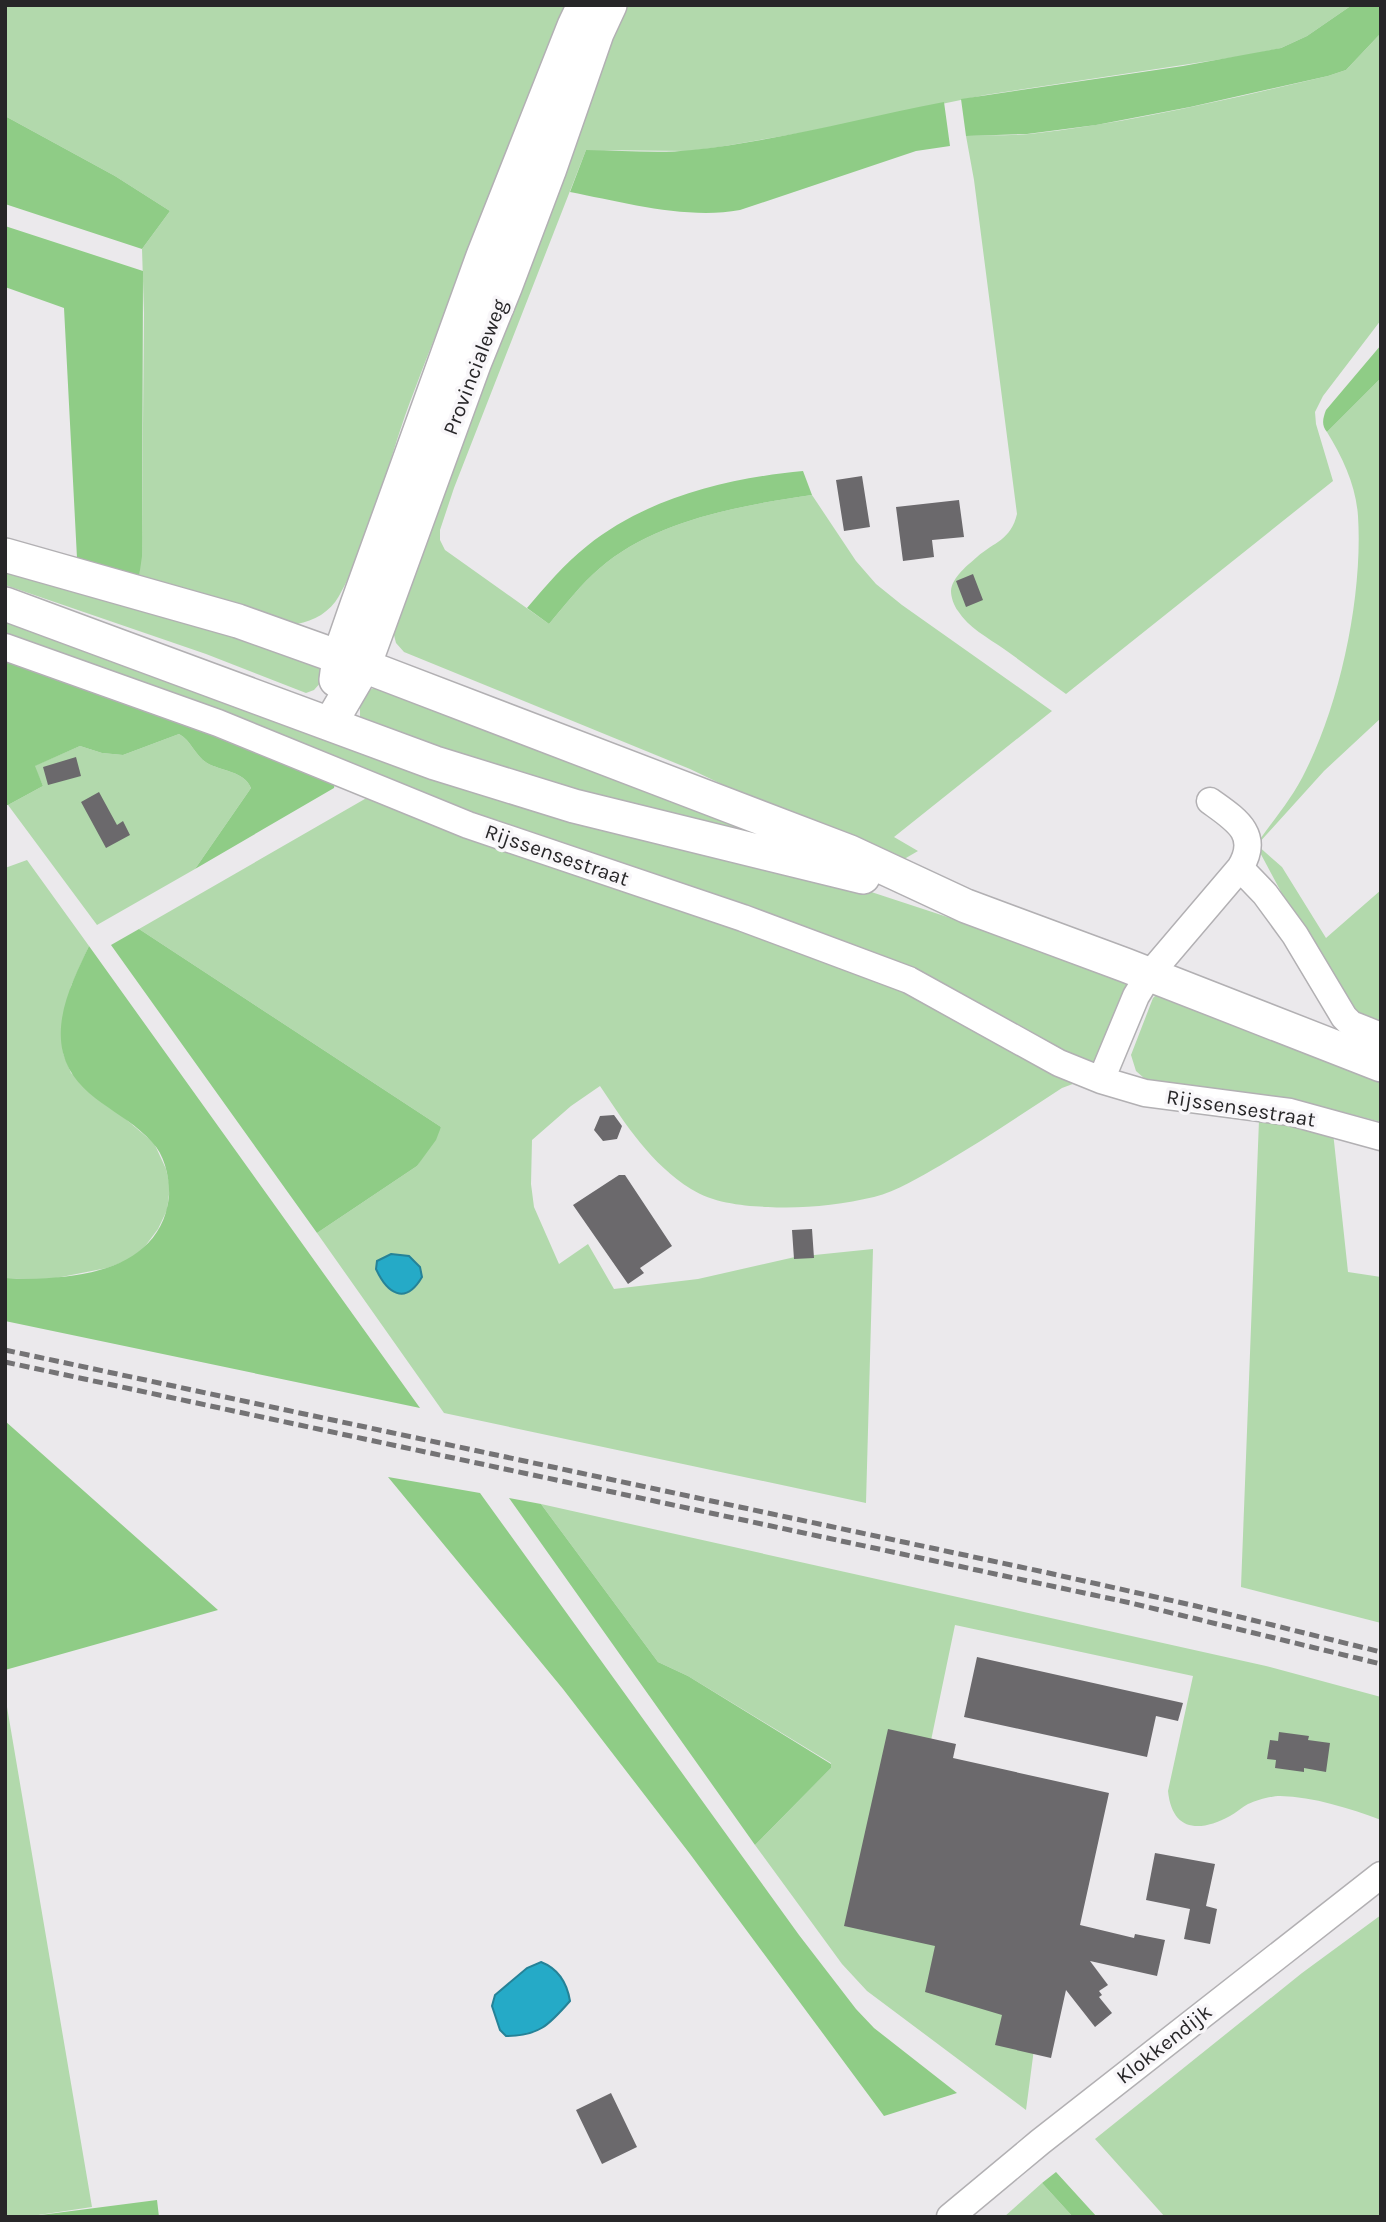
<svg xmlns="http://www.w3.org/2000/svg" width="1386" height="2222" viewBox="0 0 1386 2222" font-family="Karla,sans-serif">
<rect width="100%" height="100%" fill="#ebe9ec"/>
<path fill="#b2d9ac" d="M7 5H576C519 137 460 268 410 402 386 466 373 535 339 596 330 612 314 621 297 624L139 577 142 538 144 313 142 249 170 211 115 176 5 116V10Z
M620 5H1352L1307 36 1281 48 1249 55 985 95 806 132 719 147 689 151 586 150 454 488 440 530V540L445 550 549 624C565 605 581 584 600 568 655 520 743 505 812 495L856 561 876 584 902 605 1052 711 894 837 918 851 899 862 784 814 690 769 404 652 396 643 393 631Z
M1381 33V320L1323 396 1315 412 1316 424 1333 481 1066 694C1045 679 1025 664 1004 649 988 638 968 627 958 611 954 606 951 597 951 591 952 577 968 565 977 557 994 542 1011 540 1017 514L974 180 966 136C987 135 1009 136 1030 134 1130 123 1230 99 1328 76L1346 70Z
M1381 378V718L1324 771 1257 845 1282 867 1326 938 1381 890V1024L1356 1013 1303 933 1256 845C1273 820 1293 798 1306 770 1341 700 1363 594 1358 516 1356 486 1343 458 1327 432Z
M5 565 321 663 322 681 314 690 306 693 206 654 5 585Z
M5 619 853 886 984 929 1130 982 1102 1060 1087 1066 387 785 5 638Z
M380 686 836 855 496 774 360 718V700L369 690Z
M179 734C191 740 195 756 207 763 221 771 244 771 251 788L195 869 97 925 8 805 43 786 34 766 80 746 102 753 123 755Z
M370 796 877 977 1078 1082 1062 1088C1022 1114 982 1141 941 1165 920 1177 897 1191 874 1197 840 1205 802 1209 768 1207 743 1206 713 1203 691 1189 651 1164 626 1125 600 1086L571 1106 532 1140 531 1184 534 1207 559 1264 588 1244 614 1289 698 1279 795 1257 873 1249 866 1503 444 1413 317 1233 417 1166 441 1127 139 929Z
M27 860 89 946 71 986 62 1038 63 1053 71 1073 154 1143 166 1169 170 1187 167 1210 158 1229 143 1249 128 1260 107 1268 51 1279 5 1278V868Z
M1158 993 1381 1081V1122L1312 1104 1145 1079 1136 1071 1131 1055 1153 998Z
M1259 1120 1333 1132 1348 1272 1381 1277V1623L1241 1587Z
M541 1504 1266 1666 1381 1697V1820C1349 1808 1314 1797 1280 1796 1271 1796 1257 1800 1248 1804 1242 1807 1236 1813 1230 1816 1199 1833 1172 1831 1168 1791L1193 1676 955 1625 923 1779 1034 2049 1026 2110 867 1991 842 1964 755 1845 831 1768V1763L688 1676 658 1662Z
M5 1707H7L92 2207 25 2217H5Z
M1381 1915V2217H1165L1095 2139 1302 1973Z
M1042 2183 1073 2217H1004Z"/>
<path fill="#8fcc86" d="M1352 5H1381V33L1346 70 1328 76 1190 107 1096 125 1027 134 966 136 961 99 1183 66 1281 48 1307 36Z
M944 102 950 146 916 151 740 210C687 220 622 202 570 192L586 150C621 150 658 154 692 150 778 141 860 118 944 102Z
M5 116 115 176 170 211 142 249 5 204Z
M5 226 143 271 142 556 139 577 77 558 64 308 5 287Z
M1381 345V378L1327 432C1321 425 1323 418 1326 410Z
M803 471 812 495C743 505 655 520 600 568 581 584 565 605 549 624L527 608C546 586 564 564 587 546 646 498 728 478 803 471Z
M5 658 214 733 335 782 334 788 195 869 251 788C244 771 221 771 207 763 195 756 191 740 179 734L123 755 102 753 80 746 35 766 43 786 8 805H5Z
M139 929 441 1127 436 1140 417 1166 317 1233 111 945Z
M89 946 420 1408 5 1321V1278C67 1281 160 1275 169 1197 170 1179 165 1155 152 1142 124 1110 75 1099 63 1053 54 1016 74 978 89 946Z
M5 1421 218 1610 5 1670Z
M388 1477 480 1493 799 1935 856 2009 874 2028 957 2093 884 2116 690 1854 563 1689Z
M509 1498 541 1504 658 1662 688 1676 831 1764V1768L755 1845Z
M1056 2172 1097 2217H1073L1042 2183Z
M157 2200 159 2217H25Z"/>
<path fill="#25aac7" stroke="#268297" stroke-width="2" d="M391 1254 409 1256 420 1267 422 1277C405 1306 387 1293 376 1269L377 1261Z
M541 1962C559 1969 567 1983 570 2001 549 2025 539 2036 506 2036L500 2030 492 2006 495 1995 527 1968Z"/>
<path fill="#6b696c" d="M862 476 870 527 844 531 836 480Z
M959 500 964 537 932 540 934 557 903 561 896 507Z
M973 574 983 600 966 607 956 581Z
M76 757 81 776 48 785 43 767Z
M99 792 117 825 123 821 130 835 106 848 81 802Z
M614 1115 622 1126 617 1139 603 1141 594 1130 600 1116Z
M619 1175H625L672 1246 640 1268 644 1273 628 1284 573 1205Z
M812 1229 814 1258 794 1259 792 1230Z
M977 1657 1183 1703 1178 1721 1156 1716 1147 1757 964 1717Z
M888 1729 956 1744 953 1758 1109 1793 1080 1925 1134 1938 1135 1934 1165 1940 1157 1976 1090 1961 1108 1985 1099 1991 1102 1995 1099 1997 1112 2013 1095 2027 1066 1990 1051 2058 995 2045 1002 2015 925 1992 935 1946 844 1926Z
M1279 1732 1309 1736 1308 1740 1330 1743 1326 1772 1304 1768V1772L1275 1768 1276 1760 1267 1759 1270 1740 1278 1741Z
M1155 1853 1215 1864 1206 1906 1217 1909 1210 1944 1184 1939 1190 1909 1146 1900Z
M611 2093 637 2147 602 2164 576 2110Z"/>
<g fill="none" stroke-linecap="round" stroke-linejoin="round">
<defs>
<path id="minor" d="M5 647 218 723 468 825 743 918 909 980 1059 1063 1101 1080 1145 1093 1290 1112 1381 1137
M1240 868 1265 894 1295 935 1344 1017 1351 1024 1381 1036
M1101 1080 1136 996 1149 975 1240 868C1261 834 1235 819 1210 801
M950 2217 1040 2142 1381 1875"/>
<path id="major" d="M5 555 238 621 364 666 850 852 966 906 1125 965 1381 1065
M5 604 435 763 574 806 863 877
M336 680 339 657 357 605 483 256 574 26 584 5
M330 724 364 666 474 364 506 285 549 171 597 33 610 5"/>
</defs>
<use href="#minor" stroke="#b2b0b3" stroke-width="29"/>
<use href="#major" stroke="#b2b0b3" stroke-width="36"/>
<use href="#minor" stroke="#fff" stroke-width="26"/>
<use href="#major" stroke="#fff" stroke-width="33"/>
<path stroke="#747375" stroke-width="5" stroke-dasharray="10 5" stroke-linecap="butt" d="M5 1350 1044 1572 1196 1606 1381 1652
M5 1362 1131 1603 1381 1664"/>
</g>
<g text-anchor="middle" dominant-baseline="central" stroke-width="7" stroke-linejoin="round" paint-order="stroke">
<g font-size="21" fill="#272628" stroke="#f8f6f9">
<text transform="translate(475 367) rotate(-69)">Provincialeweg</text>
<text transform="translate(557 855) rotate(19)">Rijssensestraat</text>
<text transform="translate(1241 1108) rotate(9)">Rijssensestraat</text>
<text transform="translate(1164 2044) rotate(-38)">Klokkendijk</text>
</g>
</g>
<rect width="1386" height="2222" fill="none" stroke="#272628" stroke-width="14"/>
</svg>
